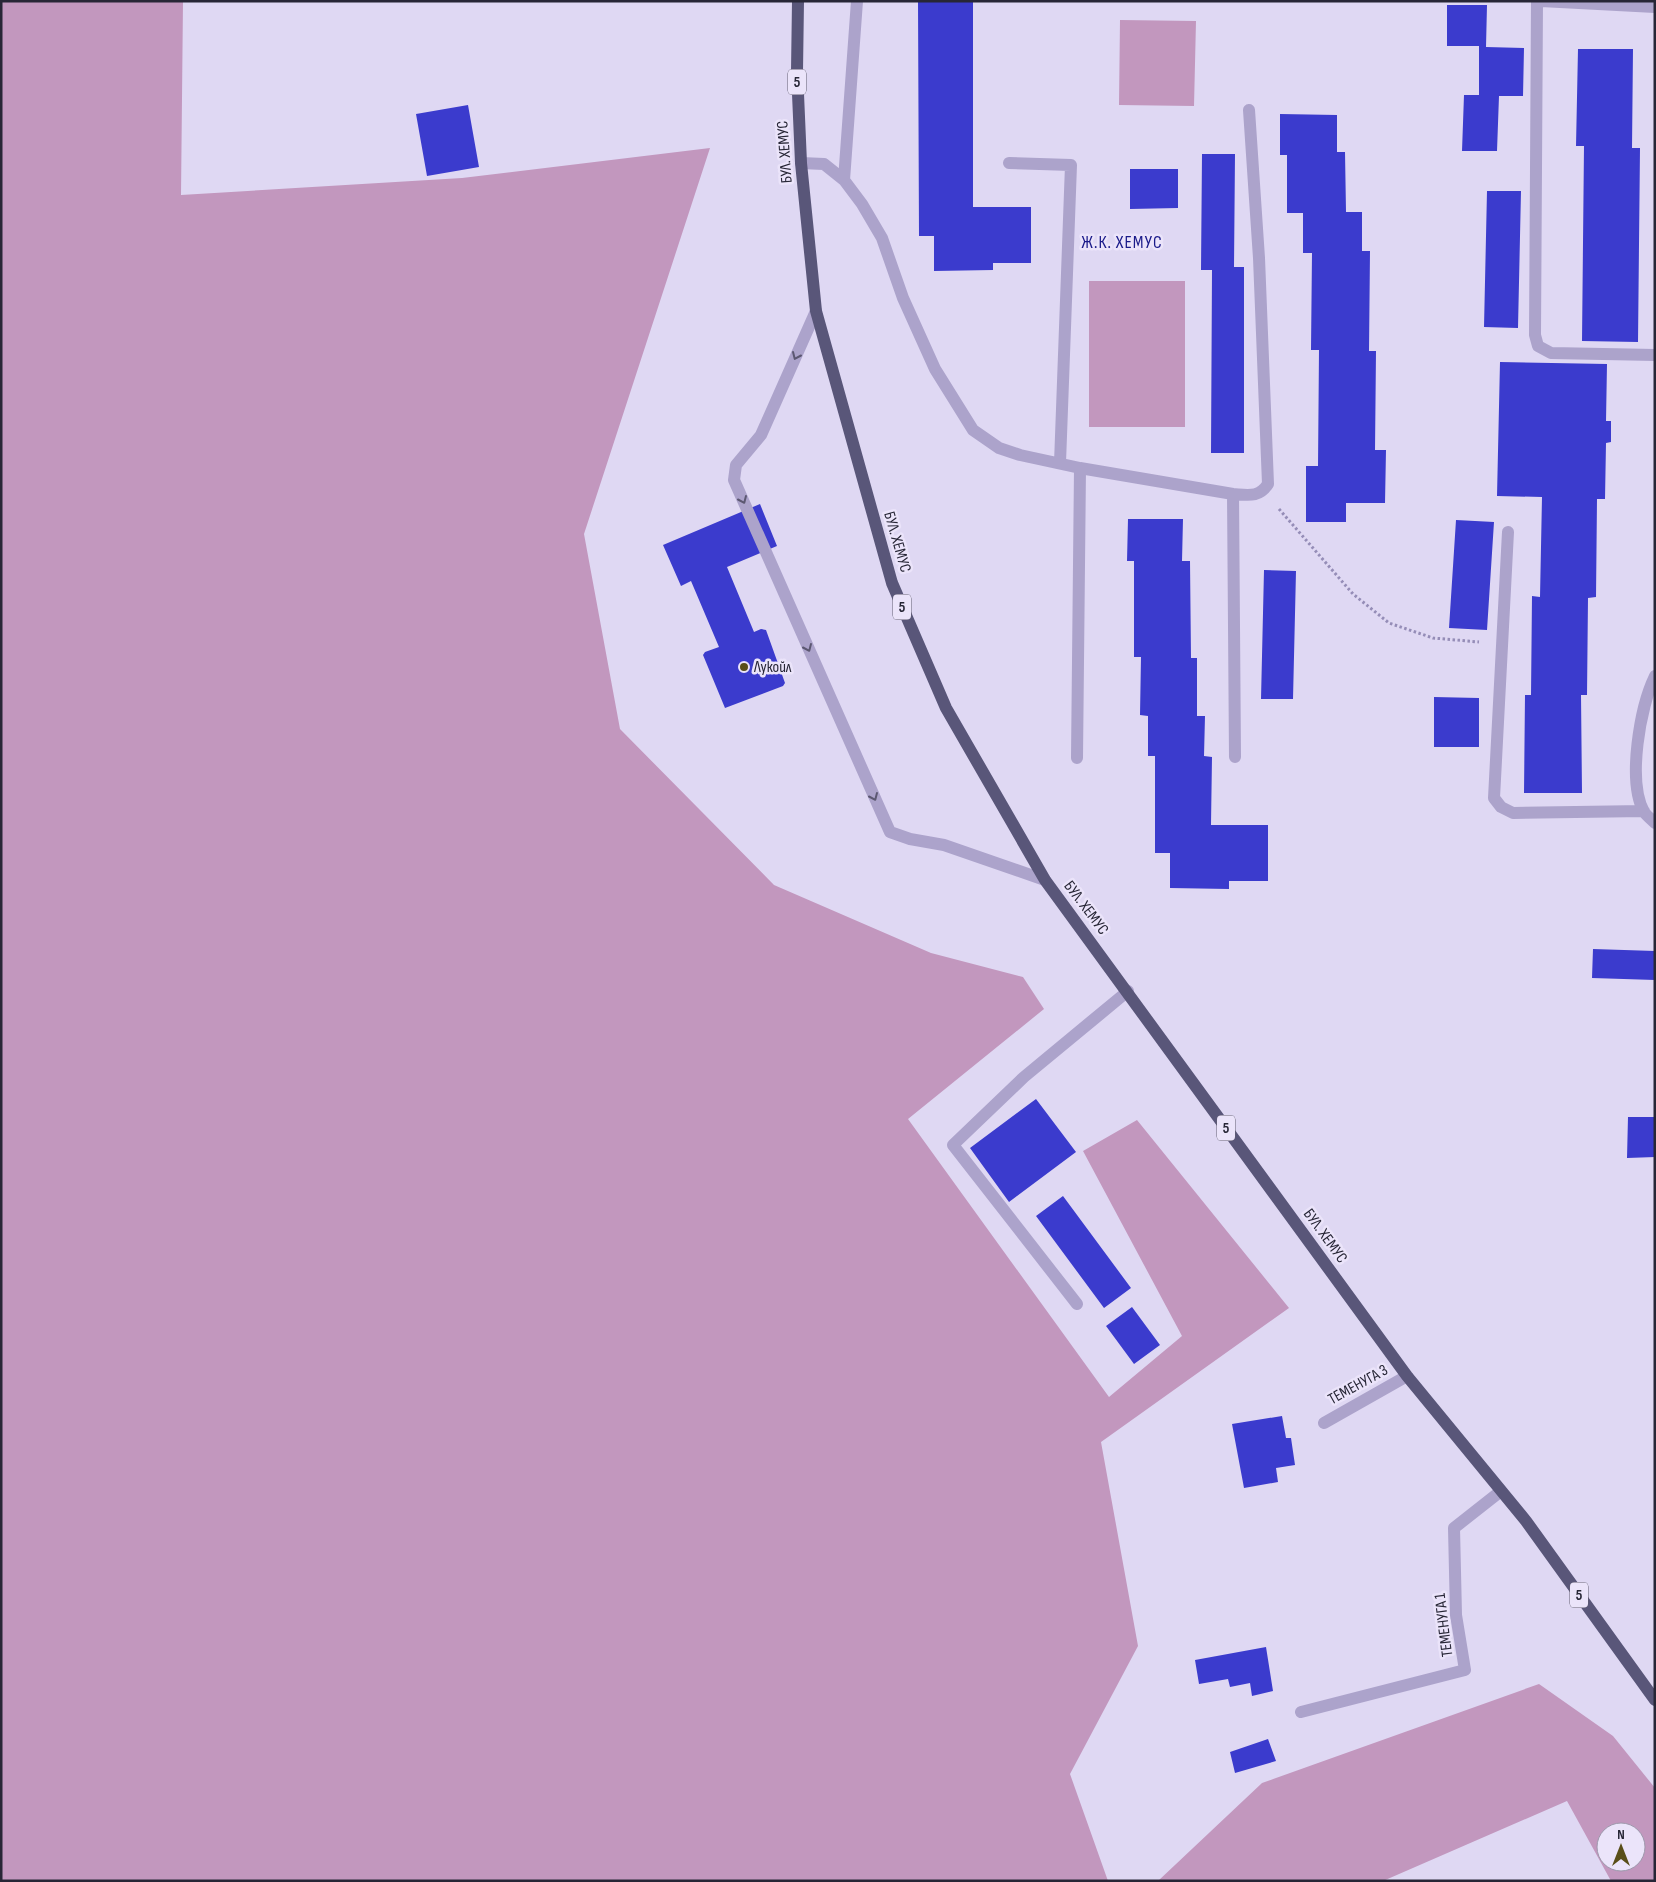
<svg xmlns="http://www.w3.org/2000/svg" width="1656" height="1882" viewBox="0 0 1656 1882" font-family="'Sofia Sans Condensed',sans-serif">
<rect width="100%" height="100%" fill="#dfd8f3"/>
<path fill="#c297be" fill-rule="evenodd" d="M1 1H183L181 195 462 178 710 148 584 534 620 729 774 885 931 953 1023 977 1044 1009 908 1119 1109 1397 1182 1336 1083 1151 1137 1120 1289 1308 1101 1442 1138 1646 1070 1774 1108 1881H1Z
M1120 20 1196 21 1194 106 1119 105Z
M1089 281H1185V427H1089Z
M1539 1684 1613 1736 1655 1788V1881H1611L1567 1801 1383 1881H1158L1262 1783ZM1606 1832H1636V1862H1606Z"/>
<path fill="#3b3bcd" d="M918 1H973V207H1031V263H993V270L934 271V236H919Z
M1447 5H1487L1486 47 1524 48 1523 96H1499L1497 151H1462L1464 95H1479V46H1447Z
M1578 49H1633L1632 148H1640L1638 342 1582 341 1584 146H1576Z
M468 105 479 167 427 176 416 114Z
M1280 114 1337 115V152H1345L1346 212H1362V251H1370L1369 351H1376L1375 450H1386L1385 503H1346V522H1306V466H1318L1319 350H1311L1312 253H1303V213H1287V155H1280Z
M1202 154H1235L1234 267H1244V453H1211L1212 270H1201Z
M1130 169H1178V208L1130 209Z
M1487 191H1521L1518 328 1484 327Z
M1500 362 1607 364 1606 421H1611V442L1606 443 1605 499H1597L1596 597 1588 598 1587 695H1581L1582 793H1524L1525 695H1531L1532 596 1540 597 1542 497 1497 496Z
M760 504 777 546 727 567 754 632 761 629 766 630 785 683 783 686 725 708 703 655 705 652 719 647 691 581 681 586 663 545Z
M1128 519H1183L1182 561H1190L1191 658H1197V716H1205L1204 756 1212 757 1211 825H1268V881H1229V889L1170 888V853H1155V756H1148V716L1140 715 1141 657H1134V561H1127Z
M1456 520 1494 522 1487 630 1449 628Z
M1264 570 1296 571 1293 699H1261Z
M1434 697 1479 698V747H1434Z
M1593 949 1655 951V980L1592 978Z
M1036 1099 1076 1152 1009 1202 970 1148Z
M1628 1117H1655V1157L1627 1158Z
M1063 1196 1131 1288 1104 1308 1036 1216Z
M1132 1307 1160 1345 1134 1364 1106 1326Z
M1282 1416 1286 1438H1291L1295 1465 1276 1468 1278 1482 1244 1488 1232 1424Z
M1266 1647 1273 1691 1252 1696 1250 1683 1230 1687 1228 1679 1199 1684 1195 1660Z
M1268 1739 1276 1761 1235 1773 1230 1752Z"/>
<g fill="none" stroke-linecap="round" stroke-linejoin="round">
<path stroke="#958db7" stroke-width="3" stroke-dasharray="2.5 2.5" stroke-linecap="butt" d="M1279 509 1353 594 1389 623 1433 638 1479 642"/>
<path stroke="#aca3cb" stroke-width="12" d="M1537 1 1535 335 1538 346 1551 353 1655 355
M1541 1 1655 7
M801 163 824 164 844 180 862 204 882 238 903 298 935 369 973 430 999 448 1020 455 1080 468 1233 494C1248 495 1259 498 1268 484L1259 258 1249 110
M1009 163 1071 165 1060 463
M844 180 857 1
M816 311 761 435 736 465 734 480 890 832 910 839 944 845 1045 880
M1233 494 1235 757
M1508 532 1494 798 1501 807 1513 813 1644 811
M1655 676C1640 707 1627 781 1644 812 1647 816 1652 820 1655 823
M1077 758 1080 468
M1077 1304 953 1145 1024 1077 1128 991
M1324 1423 1407 1376
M1301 1712 1465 1670 1456 1615 1454 1528 1501 1491"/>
<path stroke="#595679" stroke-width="12" d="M798 1 797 71 801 163 816 311 892 583 946 708 1045 880 1407 1376 1526 1521 1655 1700"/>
</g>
<defs><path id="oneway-chevron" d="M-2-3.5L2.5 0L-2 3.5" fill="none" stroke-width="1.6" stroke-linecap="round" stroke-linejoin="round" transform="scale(1.25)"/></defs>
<g stroke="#5c5872">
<use href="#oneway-chevron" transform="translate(796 356) rotate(114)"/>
<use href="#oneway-chevron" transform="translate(743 500) rotate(66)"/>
<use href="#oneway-chevron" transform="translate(808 648) rotate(66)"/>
<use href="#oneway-chevron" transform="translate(874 797) rotate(66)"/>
</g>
<circle fill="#594e19" stroke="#ebe4fa" stroke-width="2" cx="744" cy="667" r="5"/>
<g text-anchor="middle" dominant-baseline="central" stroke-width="5" stroke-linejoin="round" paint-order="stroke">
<g fill="#ebe4fa" stroke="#625f71" stroke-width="1">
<rect x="788" y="69.5" width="18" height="25" rx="4"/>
<rect x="893" y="594.5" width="18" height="25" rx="4"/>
<rect x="1217" y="1115.5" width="18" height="25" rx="4"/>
<rect x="1570" y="1582.5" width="18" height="25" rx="4"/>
</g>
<g font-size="15" font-weight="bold" fill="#272636">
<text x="797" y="82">5</text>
<text x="902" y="607">5</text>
<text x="1226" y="1128">5</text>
<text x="1579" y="1595">5</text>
</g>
<g font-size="16" fill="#272636" stroke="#ebe4fa">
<text transform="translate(785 152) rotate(-94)">БУЛ. ХЕМУС</text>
<text transform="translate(897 542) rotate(74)">БУЛ. ХЕМУС</text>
<text transform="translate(1086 908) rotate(53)">БУЛ. ХЕМУС</text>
<text transform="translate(1325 1236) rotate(54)">БУЛ. ХЕМУС</text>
<text transform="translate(1358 1385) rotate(-29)">ТЕМЕНУГА 3</text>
<text transform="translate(1444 1625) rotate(-97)">ТЕМЕНУГА 1</text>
</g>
<g font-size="16" fill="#272636" stroke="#ebe4fa" text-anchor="start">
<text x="754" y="667">Лукойл</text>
</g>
<g font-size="18" letter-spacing="1" fill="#1a1a89" stroke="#ebe4fa">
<text x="1122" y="242">Ж.К. ХЕМУС</text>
</g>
</g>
<rect width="1656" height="1882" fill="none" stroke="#272636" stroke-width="5"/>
<g transform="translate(1621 1847)"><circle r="24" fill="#ebe4fa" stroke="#9d98ac"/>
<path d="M0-4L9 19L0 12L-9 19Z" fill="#594e19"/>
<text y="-8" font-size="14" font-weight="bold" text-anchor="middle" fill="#272636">N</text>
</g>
</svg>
